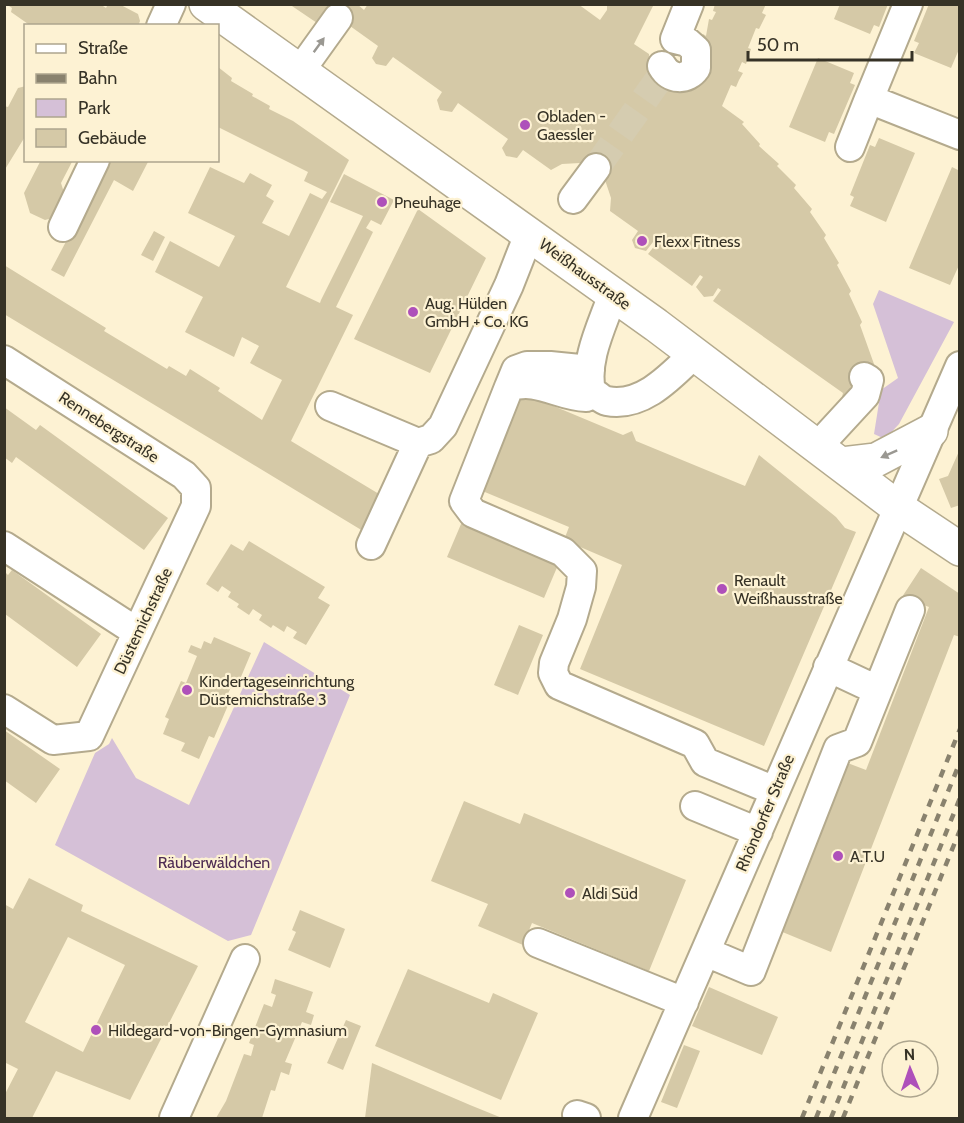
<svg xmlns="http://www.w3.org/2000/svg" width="964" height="1123" viewBox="0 0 964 1123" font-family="Cabin,sans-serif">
<rect width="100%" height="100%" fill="#fdf2d3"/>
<path fill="#d5c0d7" d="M879 290 954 322 899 424 885 439 874 434 881 390 898 378 873 304Z
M264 642 350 695 251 935 228 941 55 845 95 753 109 744 112 738 136 778 189 805Z"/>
<path fill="#d5c9a7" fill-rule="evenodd" d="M6 4H100L106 8 108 4H119L138 14 140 21 138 26H31L11 12 12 8Z
M289 4H357L364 10 368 4H578L600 20 607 10V4H654L634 44 649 54V63L668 86 703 34 706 36 709 19 712 20 716 12 713 11 715 4H766L762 13 766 15 759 29 756 28 748 48 751 49 746 64 742 62 738 71 743 73 739 80 736 87 731 85 722 106 744 122 742 124 760 144 759 146 779 164 777 166 796 185 794 188 812 209 810 212 826 235 824 238 839 263 837 265 851 291 849 294 862 322 860 325 874 364 841 401 843 393 713 301 721 290 718 288 713 296 704 297 696 287 703 277 700 275 692 286 648 254 656 244 653 242 646 251 635 248 632 240 638 231 610 211 611 198 604 177 580 163 562 164 551 170 523 150 517 158 506 156 502 148 508 139 458 103 452 112 440 110 437 100 442 92 393 57 386 66 376 64 372 58 378 46 329 11 320 25Z
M840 4H888L879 27 874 25 870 34 834 19Z
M929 4H960V47L951 68 914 53 919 43 914 41Z
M818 58 854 73 850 83 855 85 834 134 829 132 825 142 789 127Z
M218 67 232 78 231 81 253 94 252 96 270 106 269 109 293 121 349 160 286 287 320 303 321 300 363 216 330 202 344 174 394 200 381 225 371 220 366 228 373 232 336 307 353 315 291 441 384 497 363 531 4 314V265L106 328 104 331 167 369 169 366 186 376 190 369 220 388 218 391 262 420 282 380 250 363 259 346 242 337 234 357 185 332 203 297 155 272 170 241 219 267 235 236 188 213 210 167 244 183 250 173 272 185 266 196 274 201 262 223 289 236 310 193 322 199 327 192 304 181 308 172 218 127Z
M26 86V135L4 171V106L8 107 18 88Z
M879 138 915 153 886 222 850 206 854 197 850 195 870 145 875 147Z
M41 160H73L61 183 68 205 63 215 45 220 30 213 24 193Z
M109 160H149L133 191 114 180 64 277 51 270Z
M952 167 960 171V263L950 285 909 268Z
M418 209 486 258 430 373 354 339Z
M154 231 165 237 153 261 141 255Z
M520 392 623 435 632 431 636 441 745 486 759 455 836 517 845 528 856 532 764 746 580 669 622 565 564 540 569 527 480 490Z
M4 407 36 430 40 425 168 518 144 550 16 457 12 463 4 457Z
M960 449V505L951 508 939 479 948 476Z
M464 517 561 558 544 598 447 557Z
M249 541 325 587 318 598 330 605 306 645 293 638 297 632 287 626 284 632 273 625 271 628 259 620 262 615 253 609 249 615 237 607 239 604 228 597 231 592 222 586 218 592 206 584 231 544 243 551Z
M921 568 960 594V637L954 635 831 952 780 931 845 762 866 770 929 607 902 597Z
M12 570 101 634 77 667 5 614V572L8 575Z
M519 625 543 635 518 695 494 685Z
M214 637 251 653 238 684 233 682 225 701 229 703 214 738 209 736 199 759 181 751 185 743 163 734 169 719 165 717 181 681 186 683 197 656 188 652 191 645 201 649 204 641 211 644Z
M4 730 60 769 36 803 4 780Z
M464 801 520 824 524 813 686 880 649 971 532 923 523 945 478 926 488 904 431 881Z
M29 878 83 905 81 911 198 966 130 1100 56 1071 32 1118H4V1096L18 1069 4 1062V904L13 909ZM68 937 125 965 83 1052 25 1022Z
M300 910 345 929 330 968 288 950 296 932 292 930Z
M408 969 489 1003 493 993 538 1013 501 1100 375 1046Z
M275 979 313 992 306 1012 314 1015 311 1025 302 1022 285 1062 292 1064 289 1075 281 1072 275 1091 271 1090 262 1118H216L226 1101 244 1054 251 1056 254 1045 249 1043 264 1004 272 1007 276 995 271 993Z
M709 987 778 1017 762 1055 692 1026Z
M346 1020 361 1026 343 1070 327 1063Z
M684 1045 700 1051 677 1108 661 1102Z
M372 1063 470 1105 502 1118H365Z"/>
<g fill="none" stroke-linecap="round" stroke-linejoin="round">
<path stroke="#d5ccb0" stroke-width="28" stroke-dasharray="28 14" stroke-linecap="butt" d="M596 168 659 79"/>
<defs>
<path id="minor" d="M908 4 869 99 960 135
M161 26 171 4
M662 66C670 80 687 81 696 68V50L687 42 675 39 689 4
M300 71 338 18
M850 147 869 99
M573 199 596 168
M63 227 95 160
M613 294C603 324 584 359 591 391 596 394 602 400 607 401 643 408 672 375 695 353
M4 360 184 475 196 488V506L89 736 53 740 4 709
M590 370 550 366H527L516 370 509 387C537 377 558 396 586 397L591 391
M509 387 464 501 473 513 563 552 582 571 581 587 572 619 554 663 553 673 559 685 695 744 705 762 775 791
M330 406 418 443 431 439 443 426 509 285 529 234
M818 446 865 395 869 380 864 377
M371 545 418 443
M4 546 137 632
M828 667 877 690
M695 806 758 832
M538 943 684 1002
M706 952 751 971 838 749 857 742 910 610
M577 1115 586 1118
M174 1118 245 959
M633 1118 960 366"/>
<path id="major" d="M206 4 656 325 897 507 960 549
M842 464 876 460 931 431"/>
</defs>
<use href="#minor" stroke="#b4aa8d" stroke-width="32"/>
<use href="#major" stroke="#b4aa8d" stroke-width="36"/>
<use href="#minor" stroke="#fff" stroke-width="28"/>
<use href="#major" stroke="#fff" stroke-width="33"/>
<path stroke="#89826e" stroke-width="4.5" stroke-dasharray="8 8" stroke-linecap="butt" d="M802 1118 960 729
M816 1118 960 762
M831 1118 960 798
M843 1118 960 830"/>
</g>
<defs><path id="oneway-solid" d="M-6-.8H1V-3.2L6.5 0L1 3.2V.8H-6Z" transform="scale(1.5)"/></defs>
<g fill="#9a9892">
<use href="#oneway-solid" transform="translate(319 45) rotate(-54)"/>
<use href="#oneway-solid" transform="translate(889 454) rotate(156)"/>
</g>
<g fill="#ae50ba" stroke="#fdf2d3" stroke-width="2">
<circle cx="525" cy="125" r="6"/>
<circle cx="382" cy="202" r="6"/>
<circle cx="642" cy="241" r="6"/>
<circle cx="413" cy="312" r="6"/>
<circle cx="722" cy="589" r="6"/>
<circle cx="187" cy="690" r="6"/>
<circle cx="838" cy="856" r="6"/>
<circle cx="570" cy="893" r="6"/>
<circle cx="96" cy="1030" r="6"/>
</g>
<g text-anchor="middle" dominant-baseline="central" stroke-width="4.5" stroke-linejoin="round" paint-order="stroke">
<g font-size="16" fill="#363226" stroke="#fdf2d3" text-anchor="start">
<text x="537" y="116">Obladen -<tspan x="537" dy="18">Gaessler</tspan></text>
<text x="394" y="202">Pneuhage</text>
<text x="654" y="241">Flexx Fitness</text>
<text x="425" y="303">Aug. Hülden<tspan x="425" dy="18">GmbH + Co. KG</tspan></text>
<text x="734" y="580">Renault<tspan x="734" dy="18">Weißhausstraße</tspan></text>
<text x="199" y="681">Kindertageseinrichtung<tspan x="199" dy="18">Düstemichstraße 3</tspan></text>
<text x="850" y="856">A.T.U</text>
<text x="582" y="893">Aldi Süd</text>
<text x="108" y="1030">Hildegard-von-Bingen-Gymnasium</text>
</g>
<g font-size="16" fill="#363226" stroke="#fdf2d3">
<text transform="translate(585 274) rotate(36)">Weißhausstraße</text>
<text transform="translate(109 427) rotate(33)">Rennebergstraße</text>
<text transform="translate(143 621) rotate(-65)">Düstemichstraße</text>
<text transform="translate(765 813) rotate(-67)">Rhöndorfer Straße</text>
</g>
<g font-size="16" fill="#4f2d54" stroke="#fdf2d3">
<text x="214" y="862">Räuberwäldchen</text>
</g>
</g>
<rect width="964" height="1123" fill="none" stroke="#363226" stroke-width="12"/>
<rect x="24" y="24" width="195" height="138" fill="#fdf2d3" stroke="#ada58e" stroke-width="1.5"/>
<rect x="36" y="44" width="30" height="9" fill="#ffffff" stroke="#ada58e" stroke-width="1.5"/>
<text x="78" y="54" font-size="18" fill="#363226">Straße</text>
<rect x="36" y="74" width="30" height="9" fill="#89826e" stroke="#ada58e" stroke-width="1.5"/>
<text x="78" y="84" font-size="18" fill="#363226">Bahn</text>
<rect x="36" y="99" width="30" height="18" fill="#d5c0d7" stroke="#ada58e" stroke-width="1.5"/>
<text x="78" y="114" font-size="18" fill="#363226">Park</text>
<rect x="36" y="129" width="30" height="18" fill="#d5c9a7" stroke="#ada58e" stroke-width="1.5"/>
<text x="78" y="144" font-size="18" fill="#363226">Gebäude</text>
<g transform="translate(910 1069) rotate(358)"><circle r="28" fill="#fdf2d3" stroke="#ada58e" stroke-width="1.5"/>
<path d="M0-4.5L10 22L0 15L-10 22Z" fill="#ae50ba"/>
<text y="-9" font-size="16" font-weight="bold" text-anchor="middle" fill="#363226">N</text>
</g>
<path d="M748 51v9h164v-9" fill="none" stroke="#363226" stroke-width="3"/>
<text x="757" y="51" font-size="18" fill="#363226" stroke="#fdf2d3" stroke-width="4.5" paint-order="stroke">50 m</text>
</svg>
